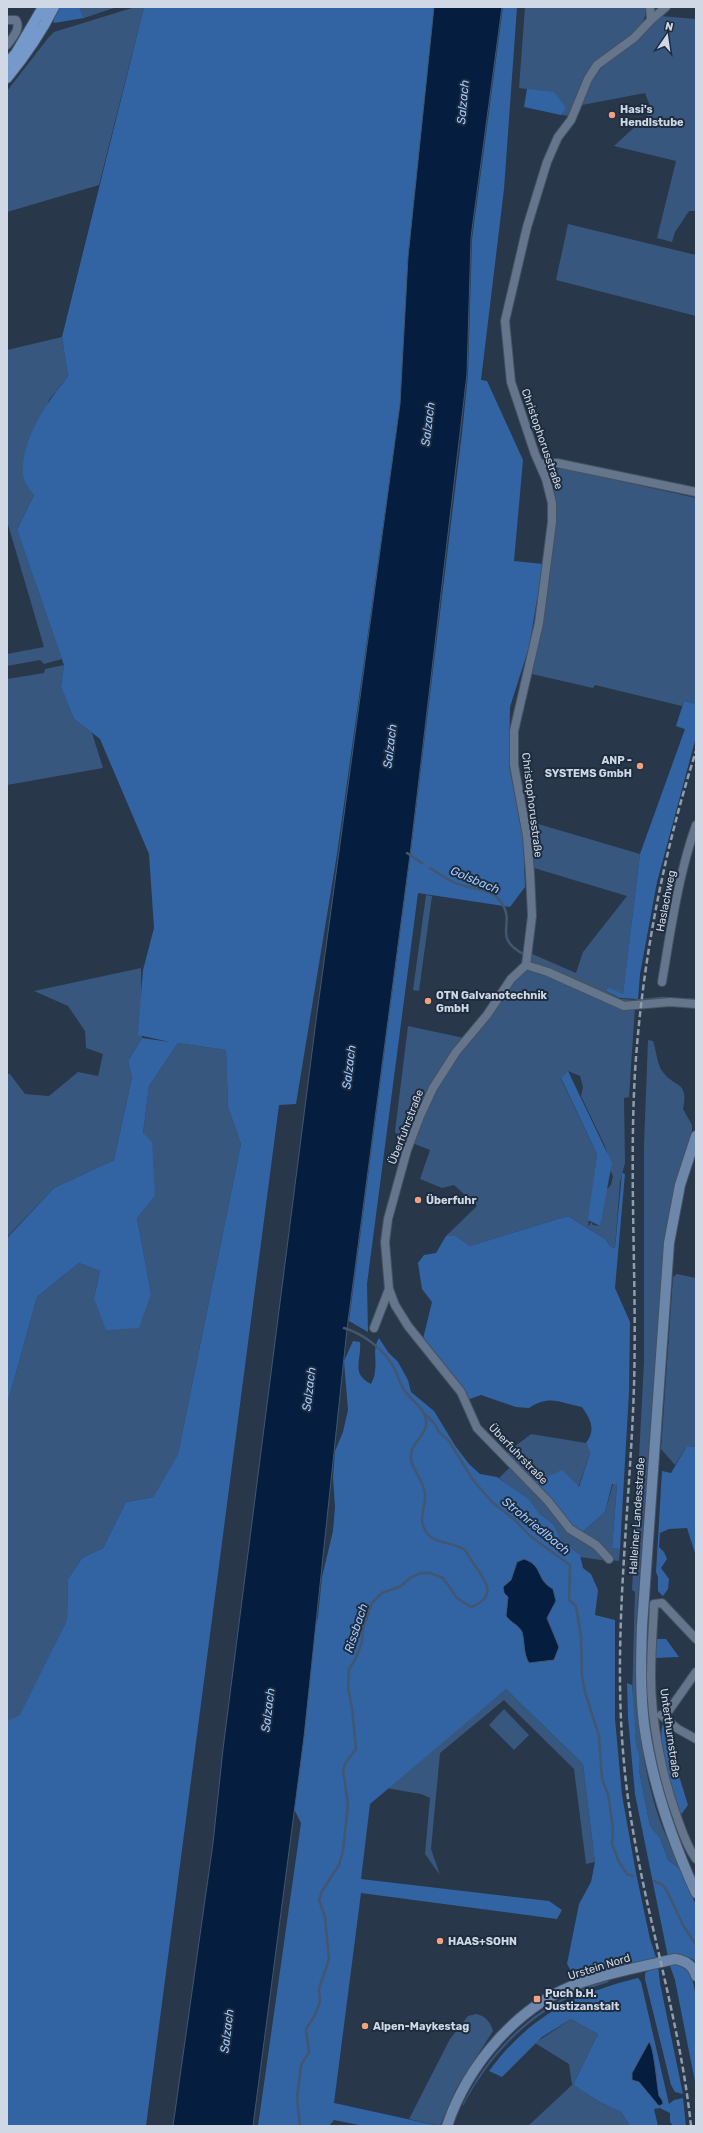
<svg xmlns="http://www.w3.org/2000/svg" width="703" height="2133" viewBox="0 0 703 2133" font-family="Rubik,sans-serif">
<rect width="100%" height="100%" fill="#28374a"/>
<path fill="#38577f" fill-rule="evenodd" d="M79 7H117L84 18Z
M135 7H144L99 185 7 212V91L48 38 54 32Z
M525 7H646C647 35 611 44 596 62 587 73 577 102 570 116L561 115 565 108 527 89 519 88Z
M660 16 696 19V211H689L675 232 672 242 657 238 676 161 614 146 652 111 645 93 582 105C597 60 624 45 660 16Z
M568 224 696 255V316L556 280Z
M62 337 68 376 49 400 23 477 34 495 17 530 62 659 44 664 40 660 7 666V654L44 647 7 521V350Z
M562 468 696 498V704L684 701 682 706 595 685 593 688 532 674C544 622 551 569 557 516 558 502 548 483 556 470Z
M64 665 61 687 74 719 92 733 103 768 7 785V679L44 673 45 669Z
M528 821 640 854 623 995 608 987 606 991 595 990 530 961V953L576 973 583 952 627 896 534 868Z
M426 895 432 896 419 991 413 990Z
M141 968 142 1038 128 1061 132 1077 114 1160 54 1188 7 1237V1074H10L25 1094 49 1096 78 1072 98 1076 103 1054 86 1048 85 1031 68 1006 34 991Z
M529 970 635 1007 629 1097 624 1098 625 1163 620 1182 615 1248 611 1247 605 1239 568 1216 470 1246 456 1236H446L477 1206 454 1185 442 1188 420 1179 430 1150 412 1143 443 1076 515 979 524 971ZM568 1071 580 1076 583 1087 581 1096 604 1144 607 1152 608 1165 613 1176 611 1185 604 1192 600 1226 593 1225 591 1222 588 1227 597 1154 561 1079Z
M408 1026 464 1038 415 1121 406 1142 403 1143 398 1139 395 1131Z
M648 1040 653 1041C656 1049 657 1064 662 1071 675 1089 689 1080 683 1109L692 1125V1131L676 1182 664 1242 636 1626C635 1693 638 1760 661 1824 667 1839 674 1854 680 1869L668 1860 660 1838 650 1826 639 1770V1756L636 1744 632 1699 635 1592 632 1590 644 1362V1145Z
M178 1043 226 1050 228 1107 241 1144 178 1454 153 1497 126 1502 103 1548 82 1558 68 1579 67 1620 20 1716 7 1721V1405L37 1297 79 1263 100 1271 94 1298 151 1293 137 1218 155 1196 143 1133 149 1086Z
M677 1274 696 1278V1451L695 1447 687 1446 675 1465 661 1449 673 1277Z
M531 1434 586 1443 590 1453 578 1488 534 1483 505 1454Z
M511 1466 596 1547 608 1561 580 1557V1555L561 1540 554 1525 539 1513 527 1499 499 1478Z
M613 1484H617L612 1548 620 1549 619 1561 611 1560 580 1534 605 1512Z
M506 1689 583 1764 595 1862 586 1864 574 1769 504 1700 440 1753 431 1849 440 1875 425 1854 430 1798 421 1794 386 1788Z
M504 1709 529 1735 514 1750 489 1725Z
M607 1980 609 1982C543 2001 495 2045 463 2106V2104C493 2043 543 1999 607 1980Z
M476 2014C485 2015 491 2023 493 2031L456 2089 440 2126 409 2119 450 2039 468 2016Z
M571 2019 598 2034 573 2085 600 2102 621 2112 630 2126H528L572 2085 569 2064 535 2043Z"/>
<path fill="#3264a4" d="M59 7H79L84 18 54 23 53 20Z
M144 7H434L408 257 400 404 337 854 296 1104 279 1105 146 2126H7V1721L20 1715 67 1620 68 1579 82 1558 103 1548 126 1502 153 1497 178 1454 241 1144 228 1107 226 1050 178 1043 149 1086 143 1133 152 1142 155 1196 137 1218 151 1293 139 1328 106 1330 94 1298 100 1271 79 1263 37 1297 7 1405V1238L54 1188 114 1160 132 1077 128 1061 142 1038 170 1042 138 1035 143 970 154 928 149 854 100 739 74 719 61 687 64 665 17 530 34 495C30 490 24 482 23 476 21 439 46 404 68 376L62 337Z
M503 7H517L504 189 481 380 487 381 523 460 514 561 543 564 529 647 510 707 509 766 523 836 525 887 510 907 418 893 367 1284 368 1332 349 1321 411 850 462 433 468 375 472 239Z
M527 89 554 92 566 108 561 115 524 107Z
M684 701 696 704V737L657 882 640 974 638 999 620 998 606 991 608 987 623 994 640 854 685 729 676 726Z
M568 1071 612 1163 600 1226 588 1220 597 1154 561 1078Z
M622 1173 625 1174 615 1288 630 1322 629 1392 620 1549 612 1548 617 1484H612L605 1512 580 1534 571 1528 534 1483 562 1470 579 1487 590 1453 586 1443C596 1430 591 1420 582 1407 561 1403 549 1394 529 1408L516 1407 481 1395 467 1400 423 1339 432 1302 422 1289 418 1263 424 1255 436 1253 446 1236H456L470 1246 568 1216 605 1239 611 1247 615 1248Z
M379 1338 388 1352 398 1362 408 1380 411 1392 434 1411 456 1447 469 1464 480 1474 497 1477 528 1499 539 1513 554 1525 561 1540 580 1555 583 1568 591 1574 598 1590 595 1615 615 1620V1719L622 1795 636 1873 650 1939 657 1960 576 1979 567 1964 579 1904 591 1882 595 1862 583 1764 506 1689 370 1804 361 1879 549 1901 562 1910 557 1919 361 1893 334 2103 439 2126H364L334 2120 329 2126H258L301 1823 291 1803 293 1785 301 1764 299 1746 311 1642 318 1617 322 1577 333 1531 335 1507 333 1478 335 1451 343 1432 348 1410 344 1361 353 1341 360 1342C362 1360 350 1373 371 1384 373 1380 375 1375 375 1371 377 1359 372 1349 379 1338Z
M687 1446 696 1447V1556L687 1528 669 1529 660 1533 659 1547 664 1552 667 1559 661 1568 669 1579 668 1589 663 1596 658 1591V1577L656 1572 662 1471 671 1473Z
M656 1639H666L679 1657 655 1658Z
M627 1683 632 1685 636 1744 639 1755V1770L650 1826 660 1838 668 1860 680 1869 696 1905V1963C691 1954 677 1956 668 1957L635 1794 628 1718Z
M663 1724 688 1805 680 1816C674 1798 656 1740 663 1724Z
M669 1963C676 1964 683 1966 688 1971 702 1988 696 2064 696 2087L675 1980Z
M658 1965 660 1983 683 2094 675 2092 671 2085 645 1979V1973Z
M638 1978 641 1982 669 2104 674 2100 683 2098 686 2126H673L670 2122V2113L660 2108 654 2109 658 2126H630L621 2112 600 2102 573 2085 598 2034 571 2019 542 2037 502 2077 489 2071C529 2017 573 1994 638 1978Z"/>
<path fill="#051e3f" stroke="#425670" d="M434 7H502L471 237 467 374 410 855 347 1329 304 1737 253 2126H173L213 1843 223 1749 317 1013 400 404 408 257Z
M524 1559C544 1566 535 1579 553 1589L556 1601 547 1618 559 1647 554 1660 529 1663C523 1653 525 1643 522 1632 519 1625 511 1623 506 1616L508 1597 504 1593 503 1587 511 1580 517 1562Z
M649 2042C654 2046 657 2086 659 2096L662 2100 663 2104 659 2106 639 2082 632 2080V2073Z"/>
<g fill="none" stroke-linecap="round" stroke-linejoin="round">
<path stroke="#425670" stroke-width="2.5" d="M407 853 422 863
M430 868C437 872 445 878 453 882 467 889 492 888 501 902 517 924 491 936 523 954
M531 957 549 964 567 975 577 977 594 987
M600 989 620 1000 632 1001 662 998 696 1000
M425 1414 434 1423 439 1432 449 1441 473 1480 493 1503 515 1520 530 1536 570 1565 569 1600 576 1606 581 1636 582 1676 585 1692 599 1736 602 1779 608 1794 613 1828 612 1844 619 1862 627 1874 633 1876
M654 1881 663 1885 667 1891 683 1925 696 1945
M300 2126 297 2098 301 2065 309 2052 306 2029 315 2015 320 2002 319 1988 329 1960 325 1917 319 1900 322 1891 339 1865 343 1851 348 1804 343 1770 346 1762 356 1749 352 1708 348 1687 349 1669 356 1658 362 1642 363 1628 372 1603 382 1593 401 1586 410 1578 421 1573H430L443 1578 457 1598 471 1607C501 1596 483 1577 471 1560 469 1557 467 1552 465 1550 453 1541 432 1545 425 1530 418 1518 426 1507 425 1495 425 1479 406 1466 412 1450 415 1441 424 1435 426 1426 429 1410 412 1402 405 1391 399 1383 398 1374 393 1366 383 1349 364 1334 344 1328"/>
<defs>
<path id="street" d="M7 20H16C21 29 13 37 7 45
M651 20 666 7
M541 464 557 463 696 492
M526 965 532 916 530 874 527 836 514 765V731L539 623 552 522V503L546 479 535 454 511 382 505 321 527 227 547 162 558 137 571 120 588 79 597 65 634 38 651 20 650 7
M526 965 548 972 624 1006 670 1002 696 1004
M662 982C671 929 678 876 696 825
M389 1289 395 1305 408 1326 461 1392 477 1428 548 1501 570 1529 596 1545 609 1559
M374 1328 389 1289 385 1242 388 1219 407 1150 420 1116 433 1088 456 1052 487 1015 511 979 526 965
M696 1639 662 1603 654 1604C653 1628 651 1653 651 1677 651 1721 662 1776 677 1817 682 1831 687 1847 696 1859
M661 1715 678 1729 696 1739
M665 1716 696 1672"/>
<path id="secondary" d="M696 1136 680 1185 669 1243 642 1626C641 1659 640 1691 644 1724 652 1783 671 1838 696 1893
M447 2126C468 2064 518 2005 580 1983 611 1972 644 1966 675 1959 686 1961 693 1965 696 1976"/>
<path id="primary" d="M7 63 16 53 43 7
M7 78C25 56 41 33 54 7"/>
</defs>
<use href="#street" stroke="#455262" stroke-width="10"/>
<use href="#secondary" stroke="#455262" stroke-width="12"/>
<use href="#primary" stroke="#455262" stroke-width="12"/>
<use href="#street" stroke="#65758b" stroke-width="8"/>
<use href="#secondary" stroke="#6d87ab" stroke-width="10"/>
<use href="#primary" stroke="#7599cb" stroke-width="10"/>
<path stroke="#929dab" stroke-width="2.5" stroke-dasharray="6 3" stroke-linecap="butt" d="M691 2126C678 2003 635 1886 624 1763 612 1637 630 1512 634 1386 637 1282 629 1177 635 1072 642 963 663 855 696 751"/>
</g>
<g fill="#f1a17c" stroke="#1e2c3f" stroke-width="1.5">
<circle cx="612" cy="115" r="4"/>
<circle cx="640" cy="766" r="4"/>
<circle cx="428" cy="1001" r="4"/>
<circle cx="418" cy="1200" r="4"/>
<circle cx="440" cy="1941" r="4"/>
<rect x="533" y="1995" width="8" height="8" rx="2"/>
<circle cx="365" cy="2026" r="4"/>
</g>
<g text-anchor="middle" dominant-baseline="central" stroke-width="4" stroke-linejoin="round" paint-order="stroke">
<g font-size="11" font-weight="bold" fill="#cfd8e4" stroke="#1e2c3f" text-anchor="start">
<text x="620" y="109">Hasi's<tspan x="620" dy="13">Hendlstube</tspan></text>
<text x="632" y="760" text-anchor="end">ANP -<tspan x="632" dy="13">SYSTEMS GmbH</tspan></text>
<text x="436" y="995">OTN Galvanotechnik<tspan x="436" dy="13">GmbH</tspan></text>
<text x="426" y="1200">Überfuhr</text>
<text x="448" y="1941">HAAS+SOHN</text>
<text x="545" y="1993">Puch b.H.<tspan x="545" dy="13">Justizanstalt</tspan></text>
<text x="373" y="2026">Alpen-Maykestag</text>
</g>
<g font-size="11" fill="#cfd8e4" stroke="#1e2c3f">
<text transform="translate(542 439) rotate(71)">Christophorusstraße</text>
<text transform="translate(532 805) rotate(83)">Christophorusstraße</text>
<text transform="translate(666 901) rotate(-79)">Haslachweg</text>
<text transform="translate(406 1127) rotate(-69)">Überfuhrstraße</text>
<text transform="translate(518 1454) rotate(46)">Überfuhrstraße</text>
<text transform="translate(637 1516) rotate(-86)">Halleiner Landesstraße</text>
<text transform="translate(670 1733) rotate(82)">Unterthurnstraße</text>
<text transform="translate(599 1967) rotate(-17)">Urstein Nord</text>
</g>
<g font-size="12" font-style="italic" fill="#a0c9ff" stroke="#1e2c3f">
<text transform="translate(463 102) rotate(-85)">Salzach</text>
<text transform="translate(428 424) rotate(-83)">Salzach</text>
<text transform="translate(390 746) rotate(-83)">Salzach</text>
<text transform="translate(475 880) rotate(23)">Golsbach</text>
<text transform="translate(349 1067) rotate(-83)">Salzach</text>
<text transform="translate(309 1389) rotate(-83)">Salzach</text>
<text transform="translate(536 1526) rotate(39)">Strohriedlbach</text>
<text transform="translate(356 1628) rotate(-72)">Rissbach</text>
<text transform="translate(268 1710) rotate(-83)">Salzach</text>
<text transform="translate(227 2031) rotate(-83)">Salzach</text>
</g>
</g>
<rect width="703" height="2133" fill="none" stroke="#cfd8e4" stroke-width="16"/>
<g transform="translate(667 36) rotate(13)" stroke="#1e2c3f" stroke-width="3" paint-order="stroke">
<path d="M0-3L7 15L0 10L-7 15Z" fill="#cfd8e4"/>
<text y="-6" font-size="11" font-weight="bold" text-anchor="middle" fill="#cfd8e4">N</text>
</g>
</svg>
